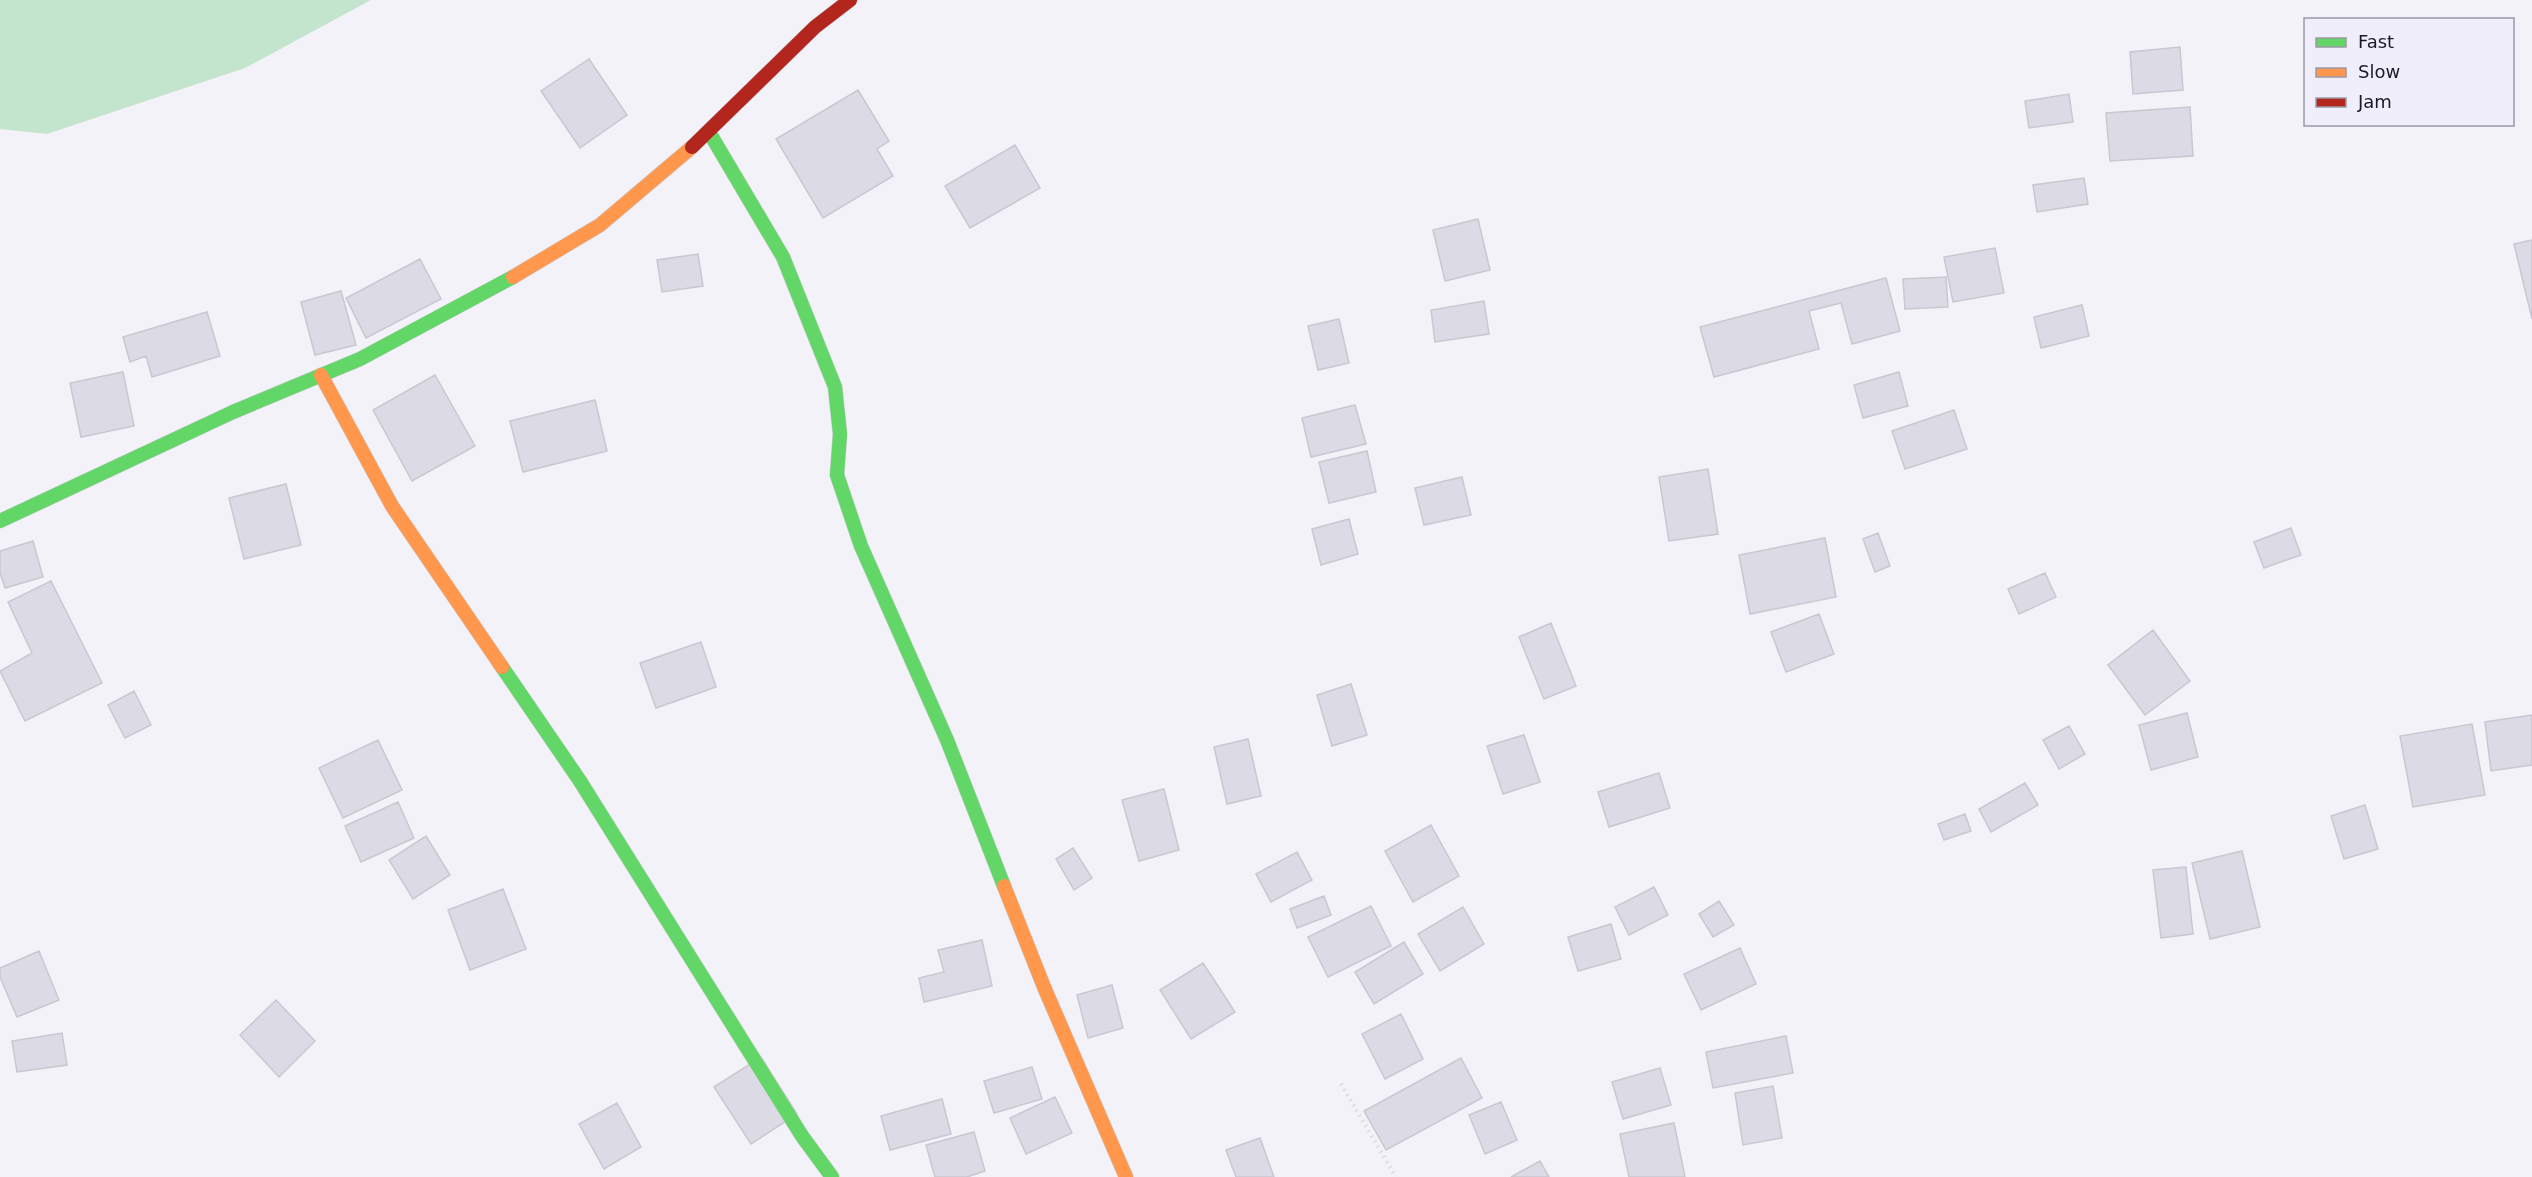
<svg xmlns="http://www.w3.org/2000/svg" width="2532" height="1177" viewBox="0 0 2532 1177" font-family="'DejaVu Sans',sans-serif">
<rect width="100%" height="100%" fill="#f3f2f8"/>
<path fill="#c4e5cd" d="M0 0H371L245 68 47 134 0 129Z"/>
<path fill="#dcdae4" stroke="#c9c7d0" stroke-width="1.5" d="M2180 47 2183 90 2133 94 2130 52Z
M589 59 627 115 580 148 541 91Z
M858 90 889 141 877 149 893 176 823 218 776 139Z
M2069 94 2073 122 2029 128 2025 101Z
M2190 107 2193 156 2110 161 2106 113Z
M1015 145 1040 188 970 228 945 186Z
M2084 178 2088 204 2037 212 2033 185Z
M1478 219 1490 270 1445 281 1433 230Z
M2532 240V319L2514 244Z
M1995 248 2004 293 1953 302 1944 257Z
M698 254 703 286 662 292 657 260Z
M420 259 441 299 366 338 346 298Z
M1946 277 1948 307 1905 309 1903 279Z
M1886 278 1900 331 1852 344 1841 303 1809 311 1819 349 1714 377 1700 327Z
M341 291 356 345 315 355 301 302Z
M1484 301 1489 334 1435 342 1431 310Z
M2082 305 2089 336 2041 348 2034 317Z
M207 312 220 356 152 377 146 356 130 362 123 337Z
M1339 319 1349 363 1318 370 1308 326Z
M123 372 134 426 81 437 70 383Z
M1899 372 1908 406 1863 418 1854 385Z
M435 375 475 446 412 481 373 410Z
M595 400 607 451 523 472 510 421Z
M1355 405 1366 444 1311 457 1302 418Z
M1954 410 1967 449 1905 469 1892 431Z
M1367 451 1376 492 1329 503 1319 462Z
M1708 469 1718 534 1669 541 1659 477Z
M1462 477 1471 515 1424 525 1415 488Z
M286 484 301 545 244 559 229 498Z
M1349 519 1358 554 1321 565 1312 529Z
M2291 528 2301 555 2264 568 2254 542Z
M1878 533 1890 566 1875 572 1863 539Z
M1825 538 1836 597 1750 614 1739 555Z
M33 541 43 577 5 588 0 573V551Z
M2045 573 2056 597 2019 614 2008 589Z
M51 581 102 683 25 721 0 671 32 653 8 602Z
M1819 614 1834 654 1786 672 1771 632Z
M1551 623 1576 686 1544 699 1519 637Z
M2153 630 2190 681 2145 715 2108 665Z
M701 642 716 687 656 708 640 663Z
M1351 684 1367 735 1332 746 1317 695Z
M134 691 151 725 125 738 108 705Z
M2187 713 2198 757 2151 770 2139 725Z
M2532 715V765L2491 771 2485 722Z
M2472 724 2485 795 2413 807 2400 736Z
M2069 726 2085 754 2059 769 2043 740Z
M1524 735 1540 782 1503 794 1487 746Z
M1248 739 1261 796 1227 804 1214 747Z
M378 740 402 790 343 818 319 768Z
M1659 773 1670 808 1609 827 1598 792Z
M2025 783 2038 805 1991 832 1979 809Z
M1164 789 1179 850 1139 861 1122 800Z
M398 802 414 838 361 862 345 826Z
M2365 805 2378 849 2344 859 2331 816Z
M1965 814 1971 831 1944 840 1938 824Z
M1431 825 1459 876 1413 902 1385 851Z
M426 836 450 875 413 899 389 860Z
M1073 848 1092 878 1074 890 1056 859Z
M2242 851 2260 927 2210 939 2192 863Z
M1297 852 1312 880 1271 902 1256 874Z
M2186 867 2193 934 2161 938 2153 870Z
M1654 887 1668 915 1629 935 1615 907Z
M503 889 526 949 470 970 448 910Z
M1324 896 1331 915 1297 928 1290 909Z
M1719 901 1734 925 1713 937 1699 914Z
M1371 906 1391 946 1328 977 1308 937Z
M1463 907 1484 944 1440 971 1418 934Z
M1611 924 1621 959 1578 971 1568 937Z
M982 940 992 986 924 1002 919 978 944 972 938 950Z
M1404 942 1423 974 1374 1004 1355 972Z
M1740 948 1756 984 1701 1010 1684 974Z
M39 951 59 1000 17 1017 0 977V968Z
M1203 963 1235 1012 1191 1039 1160 990Z
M1112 985 1123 1028 1088 1038 1077 995Z
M276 1000 315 1041 279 1077 240 1035Z
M1401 1014 1423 1059 1385 1079 1362 1034Z
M62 1033 67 1065 17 1072 12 1041Z
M1786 1036 1793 1073 1713 1088 1706 1052Z
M761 1057 797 1114 751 1144 714 1087Z
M1461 1058 1482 1098 1386 1150 1364 1111Z
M1032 1067 1042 1099 994 1113 984 1081Z
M1660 1068 1671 1105 1623 1119 1612 1082Z
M1773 1086 1782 1138 1743 1145 1735 1093Z
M1055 1097 1072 1133 1026 1154 1010 1118Z
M942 1099 951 1134 890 1150 881 1116Z
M1501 1102 1517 1140 1485 1154 1469 1115Z
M617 1103 641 1147 604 1169 579 1124Z
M1674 1123 1685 1177H1629L1620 1134Z
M974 1132 985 1171 967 1177H935L926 1145Z
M1260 1138 1274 1177H1236L1226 1150Z
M1540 1161 1549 1177H1511Z"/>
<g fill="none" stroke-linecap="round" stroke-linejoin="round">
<defs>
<path id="fast" d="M709 132 783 257 835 387 840 434 837 475 861 546 947 740 1004 886
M0 521 233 412 360 359 513 277
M502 667 580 781 802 1136 832 1177"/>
<path id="slow" d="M513 277 600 225 692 147
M321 375 392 506 502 667
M1004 886 1044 987 1126 1177"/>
<path id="jam" d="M692 147 815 27 850 0"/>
</defs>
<use href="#fast" stroke="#ceccd5" stroke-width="15"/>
<use href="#slow" stroke="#ceccd5" stroke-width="15"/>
<use href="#jam" stroke="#ceccd5" stroke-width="15"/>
<path stroke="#dad9db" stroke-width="4" stroke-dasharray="1.5 4.5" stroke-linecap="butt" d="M1341 1084 1396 1177"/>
<use href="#fast" stroke="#63d668" stroke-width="14"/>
<use href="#slow" stroke="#ff974d" stroke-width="14"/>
<use href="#jam" stroke="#b3261e" stroke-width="14"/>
</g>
<rect x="2304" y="18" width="210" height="108" fill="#f1eefc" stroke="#9c99a6" stroke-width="1.5"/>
<rect x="2316" y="38" width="30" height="9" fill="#63d668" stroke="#9c99a6" stroke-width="1.5"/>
<text x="2358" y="48" font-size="18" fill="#1c1925">Fast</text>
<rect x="2316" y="68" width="30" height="9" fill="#ff974d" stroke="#9c99a6" stroke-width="1.5"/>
<text x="2358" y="78" font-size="18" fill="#1c1925">Slow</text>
<rect x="2316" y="98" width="30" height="9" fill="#b3261e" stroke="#9c99a6" stroke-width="1.5"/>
<text x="2358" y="108" font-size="18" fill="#1c1925">Jam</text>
</svg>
